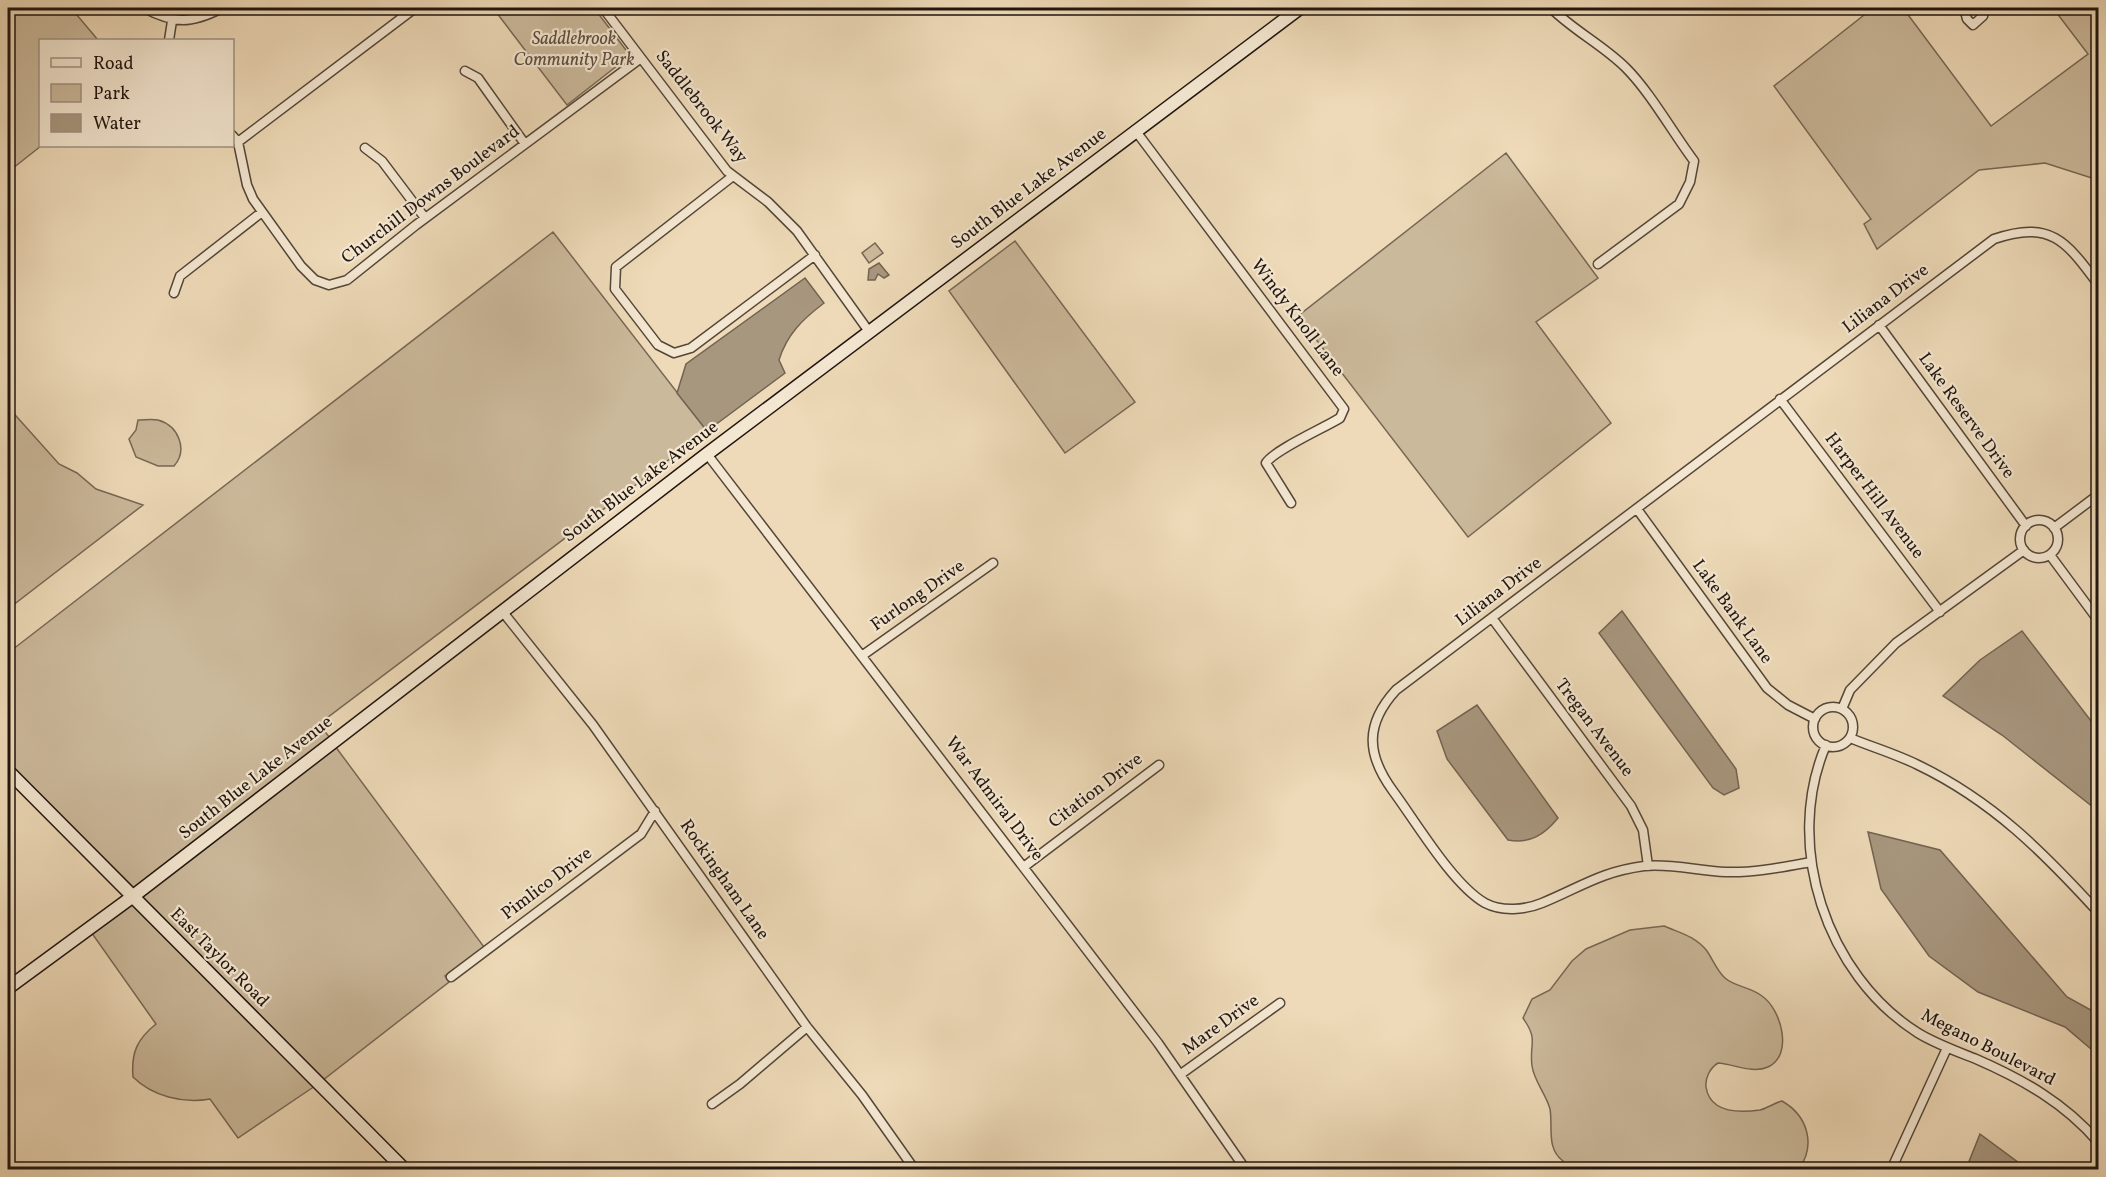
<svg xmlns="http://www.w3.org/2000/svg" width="2106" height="1177" viewBox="0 0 2106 1177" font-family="Vollkorn,serif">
<rect width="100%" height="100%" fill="#eedab8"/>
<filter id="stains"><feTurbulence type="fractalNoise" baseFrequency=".00333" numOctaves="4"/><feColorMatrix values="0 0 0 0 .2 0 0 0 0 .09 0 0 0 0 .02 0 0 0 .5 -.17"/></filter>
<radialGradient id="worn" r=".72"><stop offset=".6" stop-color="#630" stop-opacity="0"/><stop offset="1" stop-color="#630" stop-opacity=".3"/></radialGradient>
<path fill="#cbb99b" stroke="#766755" stroke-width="1.5" d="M8 8H71L98 40H40L41 146 8 172Z
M493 8H594L626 50 627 58 567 105Z
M1873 8H1903L1991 126 2088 54 2053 8H2098V180L2045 163 1979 170 1877 249 1864 224 1871 219 1774 86Z
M1506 153 1598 278 1536 322 1611 423 1468 537 1298 316Z
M553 232 707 431 319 724 330 738 133 890 8 764V653Z
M1015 241 1135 402 1065 453 949 291Z
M875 243 883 253 869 263 862 253Z
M8 407 59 464 77 473 96 489 143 505 8 609Z
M138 420C144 420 152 419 158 420 179 426 188 450 174 466H158L136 457 129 439 136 430Z
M335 746 484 947 445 976 449 982 323 1080 139 897Z
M131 903 315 1086 238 1138 210 1099C183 1104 152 1096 133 1077 131 1053 137 1039 156 1024L91 932Z
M1664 926C1680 933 1695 936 1707 951 1713 960 1717 971 1725 978 1735 987 1751 987 1762 996 1781 1009 1794 1055 1768 1067 1752 1074 1734 1064 1718 1063 1710 1068 1705 1078 1706 1087 1710 1113 1739 1113 1760 1110 1768 1108 1774 1103 1782 1101 1808 1116 1816 1145 1799 1169H1556L1563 1161C1546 1149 1553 1126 1550 1109 1546 1094 1534 1081 1532 1066 1529 1042 1539 1041 1523 1018L1532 999 1550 990 1572 961 1586 949 1630 930Z"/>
<path fill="#a8977f" stroke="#726352" stroke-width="1.5" d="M879 263 889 275 884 278 878 274 875 280H868L869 269Z
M805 278 824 303C803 319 787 334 779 360L785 373 707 431 677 393 686 364Z
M1622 611 1736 769 1739 788 1724 795 1713 788 1599 633Z
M2022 631 2098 730V811L2002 735 1943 696 1980 660Z
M1477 705 1558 818C1544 835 1530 844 1508 840L1447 759 1437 731Z
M1868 832 1940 850 2067 997 2098 1014V1055L2065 1027 1978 992 1929 956 1881 889Z
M1980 1134 2026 1168 2028 1169H1966Z"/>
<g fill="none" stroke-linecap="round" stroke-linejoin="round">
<defs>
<path id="minor" d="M144 8C174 24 191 24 222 8
M603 8 727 171 768 202 797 231 870 333
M1551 8C1574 31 1603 45 1626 68 1650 92 1673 133 1694 161L1690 182 1679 204 1598 264
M1964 8 1967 19 1973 25 1983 16 1980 8
M169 40 172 21
M465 71 478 78 525 144
M1135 130 1344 409 1340 418C1324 428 1274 450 1266 463L1291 503
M232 135 238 142 247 185 253 199 301 266 315 280 329 285 347 280 416 225 641 58
M238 142 415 8
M365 148 382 161 425 218
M733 176 616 267 615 289 658 345 674 353 691 348 815 255
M174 293 180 276 262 212
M1879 325 2026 526
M1780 399 1940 612
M707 454 1158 1043 1246 1170
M1637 509 1767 688 1788 705 1815 719
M2020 539a19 19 0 1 1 38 0a19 19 0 1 1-38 0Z
M2054 528 2098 495
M2050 555 2098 620
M502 611 593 725 807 1027 862 1095 915 1170
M1492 618 1631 806 1643 830 1648 866
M863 655 993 563
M1813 727a20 20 0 1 1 40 0a20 20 0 1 1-40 0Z
M1842 709 1850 690 1896 643 2024 550
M1850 738C1872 747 1896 754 1918 765 1993 801 2044 853 2098 912
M1826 745C1783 845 1826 975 1918 1033 1936 1044 1956 1051 1976 1059 2022 1079 2065 1103 2098 1142
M1811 862C1783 867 1754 873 1726 872 1699 871 1670 863 1644 866 1600 872 1581 887 1542 903 1525 910 1502 912 1485 903 1453 885 1416 822 1393 791 1366 754 1365 724 1396 690L1994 239C2051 220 2066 241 2098 284
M1025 866 1159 765
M451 977 641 834 655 811
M1181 1074 1280 1003
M712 1104 740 1084 807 1027
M8 1168 9 1170
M1891 1170 1947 1048"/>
<path id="secondary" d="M8 771 405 1170
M8 988 132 897 707 454 1300 8"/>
</defs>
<use href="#minor" stroke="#544639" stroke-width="11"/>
<use href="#secondary" stroke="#20150f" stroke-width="15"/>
<use href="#minor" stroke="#f4e7d1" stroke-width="8"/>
<use href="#secondary" stroke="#f4e7d1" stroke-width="12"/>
</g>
<g text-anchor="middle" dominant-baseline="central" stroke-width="4.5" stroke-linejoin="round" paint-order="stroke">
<g font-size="18" font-style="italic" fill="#5c4e40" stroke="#f4e7d1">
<text x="574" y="39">Saddlebrook<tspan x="574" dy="21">Community Park</tspan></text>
</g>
<g font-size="18" fill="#20150f" stroke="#f4e7d1">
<text transform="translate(701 107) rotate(52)">Saddlebrook Way</text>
<text transform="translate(1029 189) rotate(-37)">South Blue Lake Avenue</text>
<text transform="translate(431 195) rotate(-37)">Churchill Downs Boulevard</text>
<text transform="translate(1886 299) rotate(-37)">Liliana Drive</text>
<text transform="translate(1297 318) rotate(53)">Windy Knoll Lane</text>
<text transform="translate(1966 416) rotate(54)">Lake Reserve Drive</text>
<text transform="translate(641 482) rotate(-37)">South Blue Lake Avenue</text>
<text transform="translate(1874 496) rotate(53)">Harper Hill Avenue</text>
<text transform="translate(1499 592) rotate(-37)">Liliana Drive</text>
<text transform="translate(918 596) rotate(-35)">Furlong Drive</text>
<text transform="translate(1732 612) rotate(54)">Lake Bank Lane</text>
<text transform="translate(1594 728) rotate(53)">Tregan Avenue</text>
<text transform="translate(256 778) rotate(-38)">South Blue Lake Avenue</text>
<text transform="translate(1096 791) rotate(-37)">Citation Drive</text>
<text transform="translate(994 799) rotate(53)">War Admiral Drive</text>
<text transform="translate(724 880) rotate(55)">Rockingham Lane</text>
<text transform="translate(547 884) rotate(-37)">Pimlico Drive</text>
<text transform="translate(219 958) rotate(45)">East Taylor Road</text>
<text transform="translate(1221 1025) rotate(-36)">Mare Drive</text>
<text transform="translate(1988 1048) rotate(27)">Megano Boulevard</text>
</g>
</g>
<rect width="2106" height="1177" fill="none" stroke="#eedab8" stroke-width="30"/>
<rect x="9" y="9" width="2088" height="1159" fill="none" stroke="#20150f" stroke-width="3"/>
<rect x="15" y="15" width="2076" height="1147" fill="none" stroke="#20150f" stroke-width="1.5"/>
<rect x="39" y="39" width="195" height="108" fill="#f4e7d1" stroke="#9f9383" stroke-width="1.5"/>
<rect x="51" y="58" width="30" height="9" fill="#f4e7d1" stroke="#9f9383" stroke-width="1.5"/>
<text x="93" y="69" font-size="18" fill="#20150f">Road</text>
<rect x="51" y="84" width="30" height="18" fill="#cbb99b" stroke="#9f9383" stroke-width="1.5"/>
<text x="93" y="99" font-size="18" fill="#20150f">Park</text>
<rect x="51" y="114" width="30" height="18" fill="#a8977f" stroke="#9f9383" stroke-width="1.5"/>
<text x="93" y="129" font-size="18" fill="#20150f">Water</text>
<rect width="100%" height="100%" filter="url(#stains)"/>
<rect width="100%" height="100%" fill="url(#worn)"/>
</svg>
